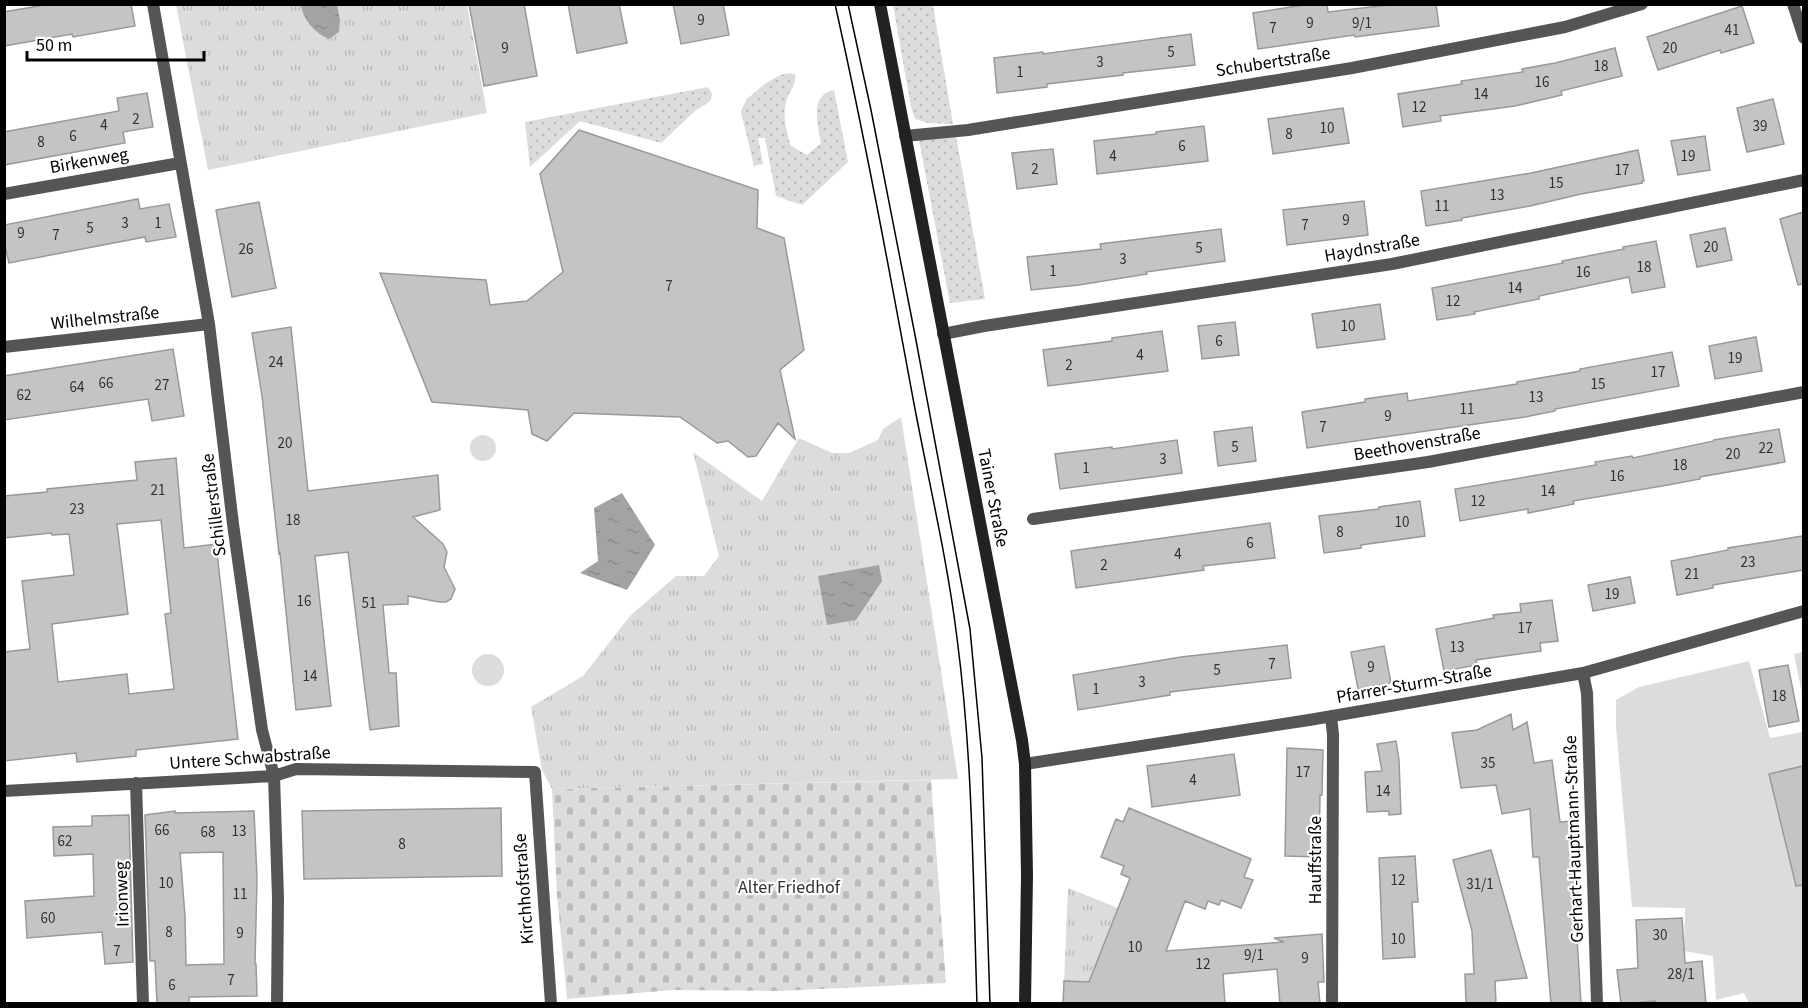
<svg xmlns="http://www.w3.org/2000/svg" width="1808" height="1008" viewBox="0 0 1808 1008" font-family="'Source Sans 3',sans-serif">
<defs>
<pattern id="grass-dots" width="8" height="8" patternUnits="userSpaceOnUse" patternTransform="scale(1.5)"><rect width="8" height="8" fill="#dcdcdc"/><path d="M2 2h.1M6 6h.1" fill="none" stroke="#bbb" stroke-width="1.8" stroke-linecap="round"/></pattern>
<pattern id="cemetery-stones" width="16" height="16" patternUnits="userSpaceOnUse" patternTransform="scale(1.5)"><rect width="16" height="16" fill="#dcdcdc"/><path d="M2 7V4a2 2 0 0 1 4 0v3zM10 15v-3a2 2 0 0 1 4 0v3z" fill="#bbb"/></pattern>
<pattern id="park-tufts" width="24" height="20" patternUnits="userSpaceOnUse" patternTransform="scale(1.5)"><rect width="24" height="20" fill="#dcdcdc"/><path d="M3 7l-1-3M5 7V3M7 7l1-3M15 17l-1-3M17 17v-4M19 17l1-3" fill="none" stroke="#bbb"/></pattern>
<pattern id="water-ripples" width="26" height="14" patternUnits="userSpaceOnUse" patternTransform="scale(1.5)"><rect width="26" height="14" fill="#a3a3a3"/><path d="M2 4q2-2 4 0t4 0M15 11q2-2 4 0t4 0" fill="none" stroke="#8b8b8b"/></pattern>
</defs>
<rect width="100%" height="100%" fill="#fff"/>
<path fill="url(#grass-dots)" d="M893 5H933L953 124 928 123 915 119 911 107Z
M790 73 795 75C797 85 788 92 786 102 782 117 787 132 791 146L807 155 821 143C818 125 809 95 834 90L848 162 802 205 776 196 765 138H758L763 164 754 166 741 112 743 106 747 99 766 83 780 75Z
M708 87 712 94 710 101 695 111 661 143 580 121 530 167 525 122Z
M956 136 985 299 950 303 919 140Z"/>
<path fill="url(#cemetery-stones)" d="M931 780 946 983 780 991 673 990 567 999 557 895 552 789Z"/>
<path fill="url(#park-tufts)" d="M176 5H467L487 113 208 170Z
M901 417 958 779 552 789 542 770 531 707 583 676 630 616 676 576H704L719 556 693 452 762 501 799 438 832 453H849L878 440 883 429Z
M1068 888 1118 908 1097 962 1115 982 1064 981Z"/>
<path fill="#dcdcdc" d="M470 448a13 13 0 1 1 26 0a13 13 0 1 1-26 0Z
M1803 652H1804L1803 699 1794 654Z
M472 670a16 16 0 1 1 32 0a16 16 0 1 1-32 0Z
M1749 661 1770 738 1803 732V1003H1749L1744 993 1716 1000 1713 956 1684 951 1685 908 1632 907 1616 727V700L1639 687Z"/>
<path fill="url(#water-ripples)" d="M301 5H337L340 20 339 32 329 39C316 34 303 20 301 5Z
M622 493 655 545 627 590 580 573 598 561 594 508Z
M879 565 882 581 856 620 827 625 818 576Z"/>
<path fill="#c4c4c4" stroke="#999" stroke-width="1.5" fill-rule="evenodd" d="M50 4H131L135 26 73 37 72 34 4 46V12Z
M469 4H524L537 76 484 86Z
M568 4H619L627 43 577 53Z
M673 4H723L729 35 681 44Z
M1310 4H1327L1328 12 1397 4H1436L1439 26 1355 37 1354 35 1258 49 1253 13Z
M1742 6 1754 43 1721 53 1720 50 1658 70 1647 37Z
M1191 34 1195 65 1123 73V75L1047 84V87L997 93 994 58 1043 52V54Z
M1615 48 1622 76 1561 91 1562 95 1515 106 1440 116 1441 121 1403 127 1398 94 1462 84 1461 81 1523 72 1522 69 1555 63Z
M147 93 153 127 123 132 125 143 4 165V132L119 111 117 98Z
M1773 99 1784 144 1747 152 1737 108Z
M1343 108 1349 143 1273 154 1268 119Z
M1204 126 1208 161 1097 174 1094 141 1156 134V132Z
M579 130 758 190 757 228 784 238 804 350 780 370 795 439 778 423 756 456 748 457 728 441 717 443 680 417 574 413 547 441 532 434 528 410 432 402 380 273 486 280 490 305 527 301 563 272 540 174Z
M1705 136 1710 170 1678 175 1671 141Z
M1053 149 1057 184 1017 189 1012 153Z
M1638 150 1644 181H1642V183L1581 194 1530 206 1462 218V220L1426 226 1421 191 1531 173Z
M138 199 140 209 169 204 176 237 146 242 145 237 9 263 4 242V225Z
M1364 201 1368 235 1287 245 1283 210Z
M259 202 276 288 232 297 216 210Z
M1803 212V284L1798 285 1780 219Z
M1725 228 1732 260 1697 267 1690 235Z
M1221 229 1225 261 1146 272 1147 274 1079 285 1031 290 1027 257 1101 249 1100 244Z
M1656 241 1665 287 1632 293 1629 277 1539 296V299L1474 312 1475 314 1437 320 1432 288 1563 263 1562 261 1624 249 1623 247Z
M1380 304 1385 339 1317 348 1312 314Z
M1235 322 1239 355 1202 359 1198 326Z
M291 327 308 491 438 475 440 510 413 517 443 544 447 552 444 567 455 589 451 599 446 602H439L408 596V604L383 605 389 673H396L399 726 370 730 348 552 315 556 331 706 296 710 280 553 279 554 262 396 252 333Z
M1162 331 1168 371 1048 386 1043 350 1112 341V338Z
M1756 337 1762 371 1715 379 1709 346Z
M173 349 184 416 152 421 148 399 4 420V376Z
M1672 352 1679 386 1555 409V411L1525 417 1307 448 1302 412 1365 402V399L1407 393 1408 401 1517 384V382L1580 371V369Z
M1252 427 1256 461 1218 466 1214 432Z
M1779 429 1785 462 1700 477V479L1668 485 1573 501 1574 504 1528 513V509L1460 521 1455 489 1596 465 1595 462 1632 456 1633 458 1714 441V440Z
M1177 440 1182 473 1060 489 1055 454 1112 447V449Z
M176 458 184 548 216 544 238 739 136 750V756L77 762 76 753 4 761V652L30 649 22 581 74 575 69 534 52 535 51 533 4 538V496L47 492V489L137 480 135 462ZM161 520 171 613 165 614 174 689 129 694 127 674 58 682 52 624 128 614 117 524Z
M1420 501 1425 536 1361 545V548L1324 553 1319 516 1379 509V507Z
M1270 523 1275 558 1203 566 1204 570 1076 588 1071 551Z
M1803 536V570L1713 585V588L1677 595 1671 561 1728 550V548Z
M1630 577 1635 603 1593 611 1588 585Z
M1552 600 1558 641 1540 643 1541 651 1476 660 1477 665 1444 671 1436 629 1494 618 1493 615 1521 612 1520 604Z
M1287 645 1291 678 1170 692V695L1078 710 1073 675 1181 657Z
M1384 646 1391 683 1358 689 1351 652Z
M1788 665 1799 721 1769 727 1759 670Z
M1511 714 1513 730 1527 722 1534 763 1552 760 1560 822 1573 821 1579 903 1575 904 1581 1004H1551L1539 857H1533L1530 809 1502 814 1496 785 1461 788 1452 733 1477 730Z
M1396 741 1399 760 1401 814 1389 815V811L1367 812 1365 772 1382 771 1377 744Z
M1287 748 1323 750 1322 795H1320L1319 857 1285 856Z
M1234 754 1240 795 1152 807 1147 766Z
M1803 766V885L1796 886 1769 774Z
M501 808 502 876 304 879 302 811Z
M1129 808 1251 859 1244 877 1253 880 1241 908 1221 900 1219 905 1208 901 1205 909 1185 901 1166 951 1284 942 1274 938 1322 934 1324 982H1318L1320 1004H1280L1277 969 1223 974 1225 1004H1063L1064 981 1089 982 1130 878 1121 874 1124 866 1101 857 1116 819 1123 822Z
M175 811V813L254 811 257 878 255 964H256L257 996 189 997V1004H157L155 961H150L145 815ZM223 852 224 964 186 965 185 916 180 853Z
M129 815 133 962 105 964 102 932 27 938 25 901 94 896 93 854 54 856 53 827 92 826V816Z
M1491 850 1527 978 1495 981 1496 1004H1466L1465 974H1474L1472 931 1453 860Z
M1415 856 1418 902H1412L1415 957 1383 959 1379 858Z
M1682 918 1685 963 1702 961 1706 1004H1656L1655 1001 1621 1004 1617 970 1638 968 1636 920Z"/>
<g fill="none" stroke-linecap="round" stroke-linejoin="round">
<path stroke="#555" stroke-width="12" d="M153 4 209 324 233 524 262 730 274 776 278 898 277 1004
M1793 4 1804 38
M905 136 968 130 1352 68 1565 27 1642 4
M4 194 180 163
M943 334 984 326 1392 264 1804 180
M4 347 209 324
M1033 519 1428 462 1804 392
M1583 673 1587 693 1597 1004
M1331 716 1333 735 1332 1004
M1025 764 1309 720 1583 673 1804 611
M136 783 143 1004
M4 791 274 776 296 769 535 772 551 1004"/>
<path stroke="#222" stroke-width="12" d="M880 4 1022 740 1025 764 1027 875 1025 1004"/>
<path stroke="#000" stroke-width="1.5" d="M835 4C864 134 888 263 912 393 927 475 947 556 957 638 973 759 973 882 977 1004
M848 4 871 110 915 335 970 629 982 758 990 1004"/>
</g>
<g text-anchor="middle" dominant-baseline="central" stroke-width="4.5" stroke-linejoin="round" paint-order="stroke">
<g font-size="15" fill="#313131">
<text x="701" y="20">9</text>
<text x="1310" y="23">9</text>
<text x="1362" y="23">9/1</text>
<text x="1273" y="28">7</text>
<text x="1732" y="30">41</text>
<text x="505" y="48">9</text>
<text x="1670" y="48">20</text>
<text x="1171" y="52">5</text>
<text x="1100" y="62">3</text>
<text x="1601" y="66">18</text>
<text x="1020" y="72">1</text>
<text x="1542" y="82">16</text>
<text x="1481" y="94">14</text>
<text x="1419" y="107">12</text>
<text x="136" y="119">2</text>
<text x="104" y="125">4</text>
<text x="1760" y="126">39</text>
<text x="1327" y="128">10</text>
<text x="1289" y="134">8</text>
<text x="73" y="136">6</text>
<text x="41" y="142">8</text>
<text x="1182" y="146">6</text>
<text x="1113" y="156">4</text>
<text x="1688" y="156">19</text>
<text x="1035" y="169">2</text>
<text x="1622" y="170">17</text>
<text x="1556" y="183">15</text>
<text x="1497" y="195">13</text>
<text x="1442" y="206">11</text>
<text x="1346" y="220">9</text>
<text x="125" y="223">3</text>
<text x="158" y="223">1</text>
<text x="1305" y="225">7</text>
<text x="90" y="228">5</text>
<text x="21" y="233">9</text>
<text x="56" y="235">7</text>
<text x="1711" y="247">20</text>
<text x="1199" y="248">5</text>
<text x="246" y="249">26</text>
<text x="1123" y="259">3</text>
<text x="1644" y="267">18</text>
<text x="1053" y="271">1</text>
<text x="1583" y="272">16</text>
<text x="669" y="286">7</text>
<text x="1515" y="288">14</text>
<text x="1453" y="301">12</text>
<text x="1348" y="326">10</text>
<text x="1219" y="341">6</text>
<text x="1140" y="355">4</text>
<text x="1735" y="358">19</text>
<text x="276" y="362">24</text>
<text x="1069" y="365">2</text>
<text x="1658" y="372">17</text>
<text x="106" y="383">66</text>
<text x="1598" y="384">15</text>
<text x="162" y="385">27</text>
<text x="77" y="387">64</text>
<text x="24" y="395">62</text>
<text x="1536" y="397">13</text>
<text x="1467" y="409">11</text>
<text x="1388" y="416">9</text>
<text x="1323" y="427">7</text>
<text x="285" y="443">20</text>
<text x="1235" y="447">5</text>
<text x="1766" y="448">22</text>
<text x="1733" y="454">20</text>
<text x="1163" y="459">3</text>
<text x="1680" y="465">18</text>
<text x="1086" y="468">1</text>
<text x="1617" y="476">16</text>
<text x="158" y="490">21</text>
<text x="1548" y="491">14</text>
<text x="1478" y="501">12</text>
<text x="77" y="509">23</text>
<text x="293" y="520">18</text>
<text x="1402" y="522">10</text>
<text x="1340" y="532">8</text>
<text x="1250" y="543">6</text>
<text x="1178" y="554">4</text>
<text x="1748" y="562">23</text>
<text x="1104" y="565">2</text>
<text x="1692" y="574">21</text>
<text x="1612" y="594">19</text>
<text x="304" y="601">16</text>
<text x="369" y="603">51</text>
<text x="1525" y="628">17</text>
<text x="1457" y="647">13</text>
<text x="1272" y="664">7</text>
<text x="1371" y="667">9</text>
<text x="1217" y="670">5</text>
<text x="310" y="676">14</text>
<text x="1142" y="682">3</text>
<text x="1096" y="689">1</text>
<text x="1779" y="696">18</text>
<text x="1488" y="763">35</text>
<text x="1303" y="772">17</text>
<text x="1193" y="780">4</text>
<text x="1383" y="791">14</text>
<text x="162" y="830">66</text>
<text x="239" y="831">13</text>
<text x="208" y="832">68</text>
<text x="65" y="841">62</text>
<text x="402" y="844">8</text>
<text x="1398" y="880">12</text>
<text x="166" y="883">10</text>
<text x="1480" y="884">31/1</text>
<text x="240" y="894">11</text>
<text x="48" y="918">60</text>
<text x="169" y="932">8</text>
<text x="240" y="933">9</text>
<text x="1660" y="935">30</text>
<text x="1398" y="939">10</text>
<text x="1135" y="947">10</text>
<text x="117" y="951">7</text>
<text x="1254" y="955">9/1</text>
<text x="1305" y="958">9</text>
<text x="1203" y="964">12</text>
<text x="1681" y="974">28/1</text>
<text x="231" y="980">7</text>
<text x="172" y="985">6</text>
</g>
<g font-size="18" fill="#000" stroke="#fff">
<text transform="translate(1273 62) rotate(-9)">Schubertstraße</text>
<text transform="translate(89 161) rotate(-10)">Birkenweg</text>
<text transform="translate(1372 248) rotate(-10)">Haydnstraße</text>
<text transform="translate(105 318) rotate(-6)">Wilhelmstraße</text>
<text transform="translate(1417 444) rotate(-10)">Beethovenstraße</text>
<text transform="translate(993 498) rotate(79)">Tainer Straße</text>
<text transform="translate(214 505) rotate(-97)">Schillerstraße</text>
<text transform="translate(1414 684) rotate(-10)">Pfarrer-Sturm-Straße</text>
<text transform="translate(250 758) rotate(-4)">Untere Schwabstraße</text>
<text transform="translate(1574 839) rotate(-92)">Gerhart-Hauptmann-Straße</text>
<text transform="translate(1315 860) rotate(-90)">Hauffstraße</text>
<text transform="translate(524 889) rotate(-94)">Kirchhofstraße</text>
<text transform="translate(122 894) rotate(-92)">Irionweg</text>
</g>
<g font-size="18" fill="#333" stroke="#fff">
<text x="789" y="887">Alter Friedhof</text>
</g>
</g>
<rect width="1808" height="1008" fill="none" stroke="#000000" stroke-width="12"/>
<path d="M27 51v9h177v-9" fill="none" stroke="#000000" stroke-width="3"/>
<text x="36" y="51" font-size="18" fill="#000000" stroke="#ffffff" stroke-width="4.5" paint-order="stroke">50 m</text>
</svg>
